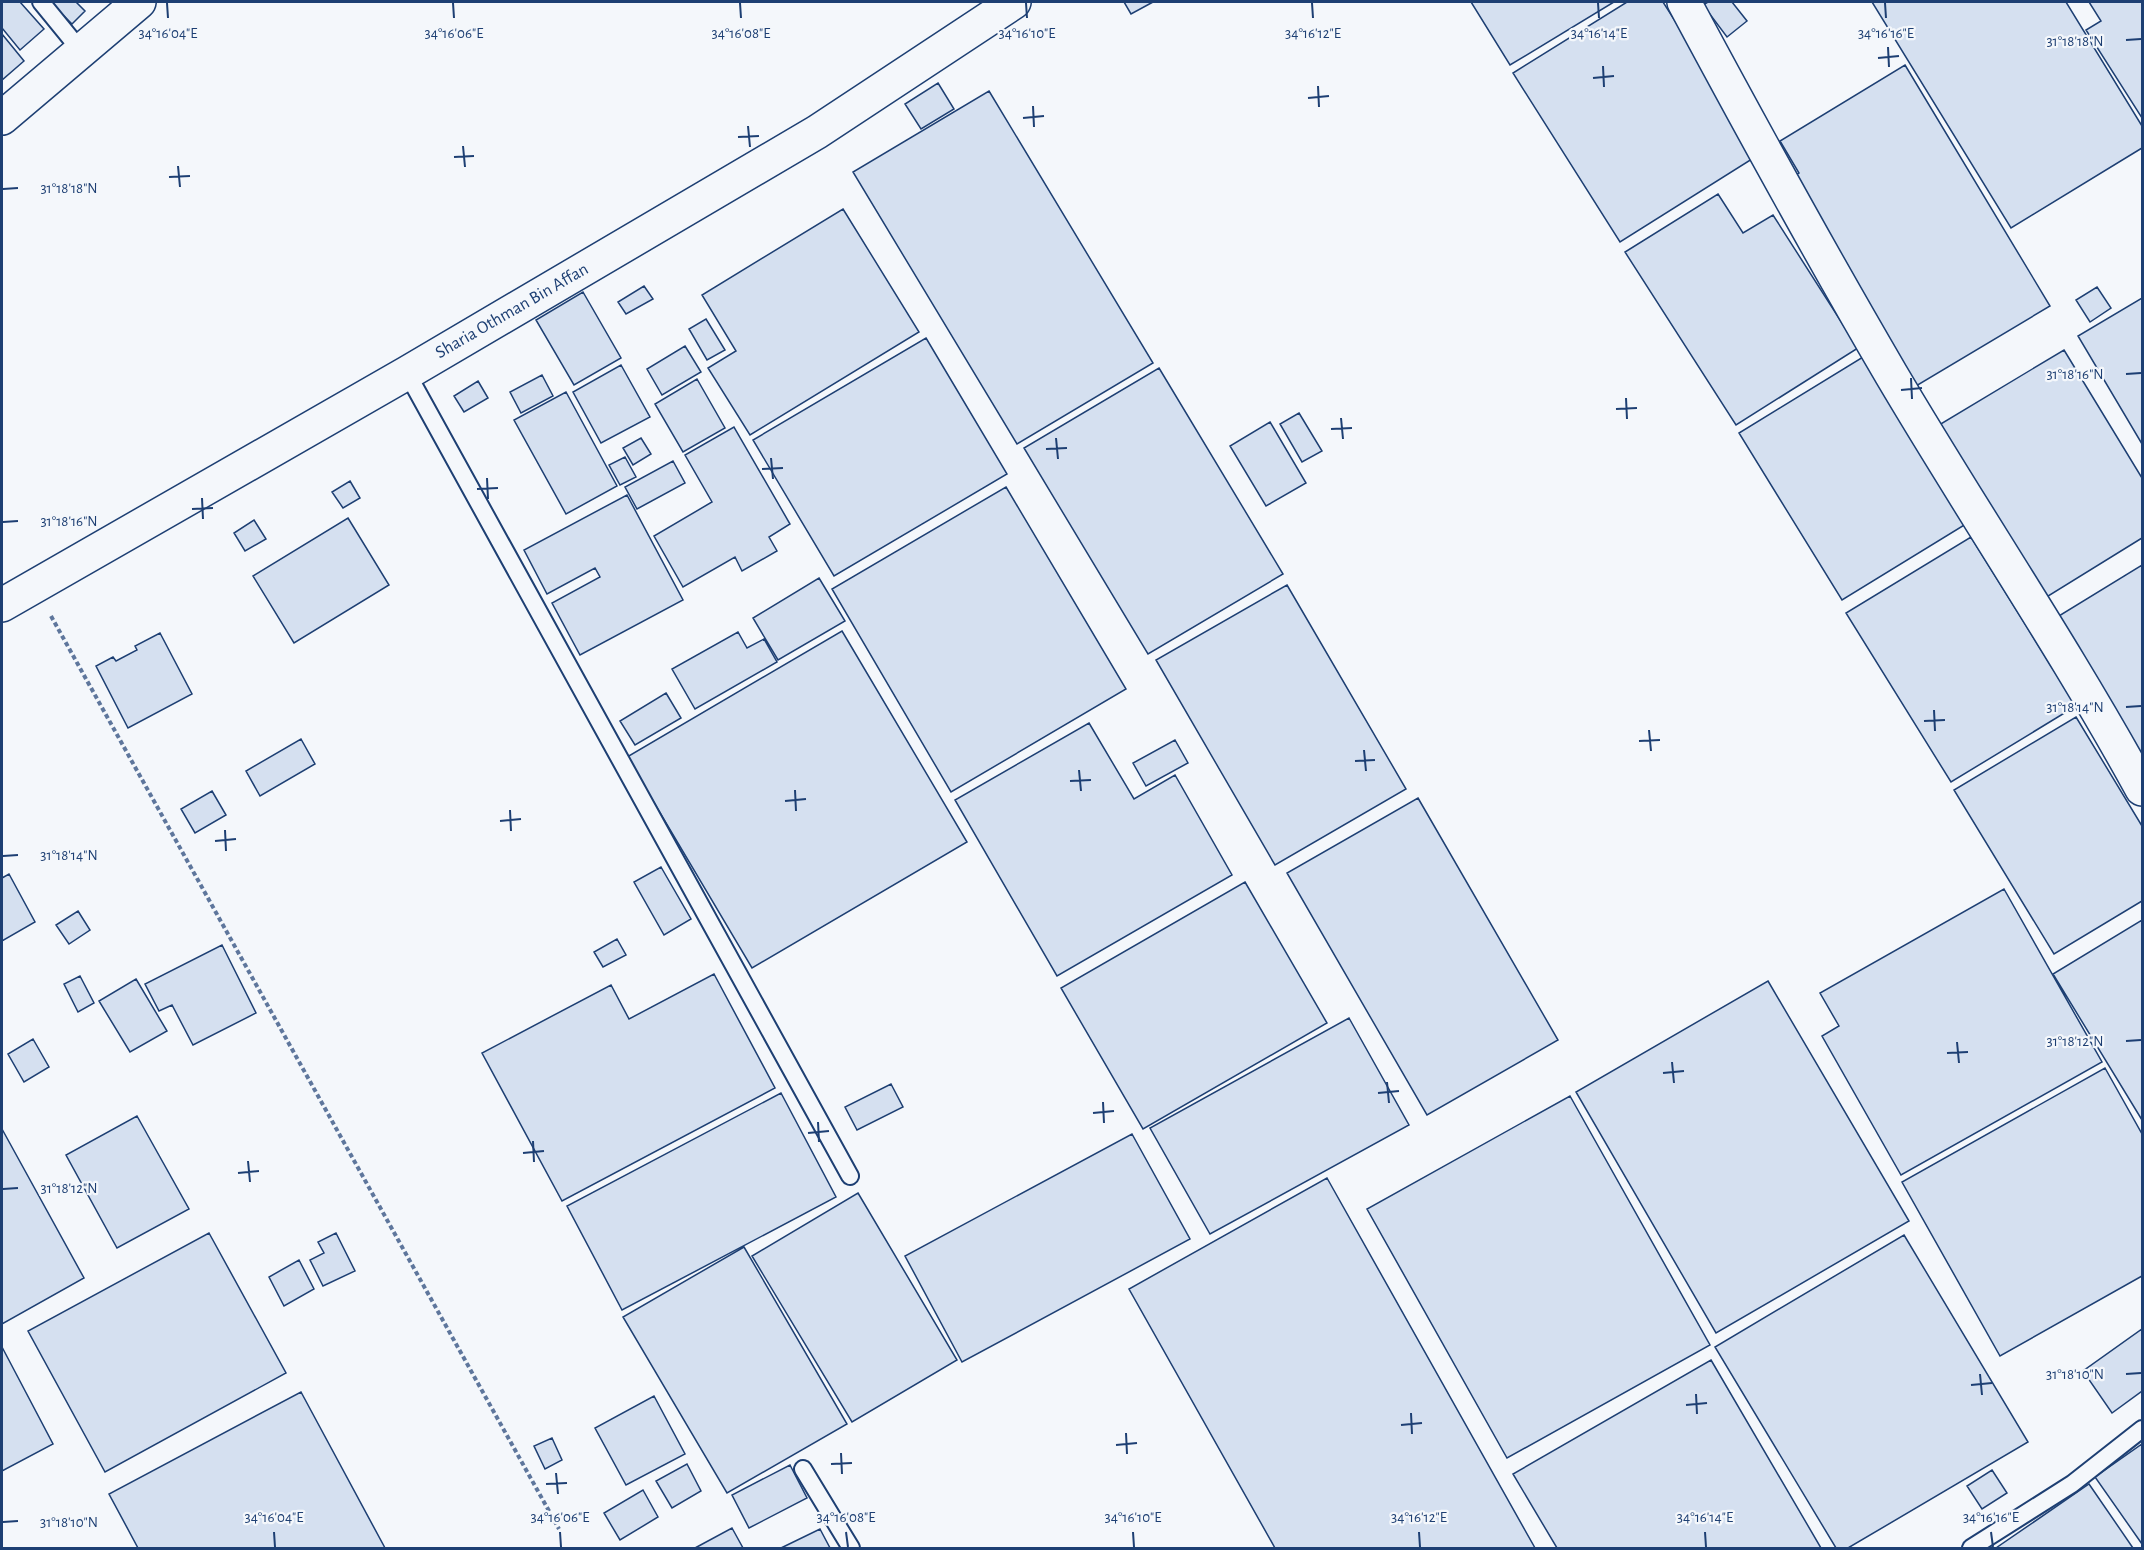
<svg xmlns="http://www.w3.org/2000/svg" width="2144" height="1550" viewBox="0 0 2144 1550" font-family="'Alegreya Sans',sans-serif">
<rect width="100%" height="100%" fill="#f4f7fb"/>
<path fill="#d5e0f0" stroke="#1d3f73" stroke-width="1.5" d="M2 2H20L44 29 20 50 2 28Z
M50 2H76L85 11 72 24Z
M1124 2H1153L1131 14Z
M1471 2H1614L1510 65Z
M1627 2H1663L1760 154 1620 242 1513 73Z
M1708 2H1732L1747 21 1727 37 1703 5Z
M1872 2H2066L2142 126V148L2011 228Z
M2089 2H2142V118L2086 30 2101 21Z
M2 34 24 61 2 80Z
M1905 65 2050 306 1911 389 1785 181 1799 173 1780 141Z
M938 83 954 109 921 129 905 104Z
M989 91 1153 363 1017 444 853 172Z
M1718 194 1743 233 1773 215 1858 348 1736 425 1625 252Z
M843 209 919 332 750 435 708 368 736 351 702 295Z
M644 286 653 299 626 314 618 302Z
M2097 287 2111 308 2090 322 2076 300Z
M583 292 621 358 574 385 536 320Z
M2142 298V444L2078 336Z
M706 319 725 350 707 360 689 329Z
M926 338 1007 474 834 576 753 440Z
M685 346 701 372 662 395 647 369Z
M2064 350 2142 478V538L2045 598 1939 425Z
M1863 357 1966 524 1842 600 1739 433Z
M621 365 650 417 601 443 573 392Z
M1159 368 1283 574 1148 654 1024 448Z
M542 375 553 396 521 413 510 392Z
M697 379 725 428 683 452 655 404Z
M478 381 488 398 464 412 454 396Z
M566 392 617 486 566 514 514 420Z
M1299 413 1322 451 1302 462 1280 424Z
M1270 422 1306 483 1266 506 1230 446Z
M734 427 790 524 769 537 777 551 742 571 735 557 683 587 654 536 712 502 685 455Z
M641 438 651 454 633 465 623 448Z
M625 457 636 477 620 485 609 465Z
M673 461 685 483 637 509 625 487Z
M350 481 360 498 343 508 332 492Z
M1006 487 1126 689 951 792 832 589Z
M627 495 683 600 580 655 552 603 600 577 595 568 547 594 524 550Z
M348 518 389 585 294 643 253 576Z
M254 520 266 539 245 551 234 533Z
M1971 537 2076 706 1951 782 1846 613Z
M2142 565V775L2049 622Z
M819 578 845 621 778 660 753 618Z
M1287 585 1406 789 1275 865 1156 660Z
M842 631 967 842 752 968 627 757Z
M738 632 747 648 764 639 777 662 695 709 672 669Z
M160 633 192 694 128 728 96 666 113 657 116 661 137 650 135 646Z
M666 693 681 718 635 745 620 721Z
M2076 717 2142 826V901L2054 954 1954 790Z
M1089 723 1134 799 1175 775 1232 875 1057 976 955 800Z
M301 739 315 764 260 796 246 771Z
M1175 740 1188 763 1146 786 1133 763Z
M212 791 226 815 195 833 181 809Z
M1418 798 1558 1040 1427 1115 1287 873Z
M661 867 691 919 664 935 634 882Z
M9 874 35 922 2 941V878Z
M1245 882 1327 1023 1143 1129 1061 988Z
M2004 889 2102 1062 1901 1175 1822 1036 1839 1026 1820 993Z
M78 911 90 930 69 944 56 925Z
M2142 920V1120L2053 974Z
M617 939 626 955 603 967 594 952Z
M222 945 256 1013 193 1045 172 1005 159 1011 145 984Z
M714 974 775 1088 562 1201 482 1053 611 985 629 1019Z
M80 976 94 1003 78 1012 64 984Z
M136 979 167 1031 130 1052 99 1001Z
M1768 981 1909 1221 1716 1333 1576 1092Z
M1349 1018 1409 1125 1210 1234 1150 1128Z
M33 1039 49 1067 24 1082 8 1054Z
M2105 1068 2142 1134V1276L2000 1356 1902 1182Z
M891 1084 903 1107 857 1130 845 1107Z
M781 1093 836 1197 622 1310 567 1206Z
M1570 1096 1710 1345 1507 1458 1367 1209Z
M137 1116 189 1209 117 1248 66 1155Z
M2 1129 84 1278 2 1324Z
M1132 1134 1190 1239 962 1362 905 1256Z
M1327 1178 1535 1548H1275L1129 1289Z
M858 1193 957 1360 852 1422 752 1256Z
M209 1233 286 1373 105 1472 28 1331Z
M336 1233 355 1271 323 1286 310 1260 324 1253 318 1242Z
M1904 1235 2028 1442 1848 1548H1836L1715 1347Z
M744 1247 847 1424 727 1493 623 1317Z
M299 1260 314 1289 284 1306 269 1277Z
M2142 1329V1391L2112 1413 2083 1371Z
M2 1347 53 1444 2 1471Z
M1711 1360 1821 1548H1557L1513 1474Z
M301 1392 385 1548H138L109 1494Z
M654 1396 685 1454 626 1485 595 1428Z
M552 1438 562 1460 545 1469 534 1446Z
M2142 1444V1544L2095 1477Z
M687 1464 701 1491 672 1508 656 1481Z
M790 1465 807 1498 749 1528 732 1495Z
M1992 1470 2007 1493 1982 1509 1967 1486Z
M2089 1484 2133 1548H1996Z
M643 1490 658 1517 620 1540 604 1513Z
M732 1528 743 1548H695Z
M820 1529 830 1548H781Z"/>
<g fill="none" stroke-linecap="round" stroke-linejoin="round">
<defs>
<path id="lane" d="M41 2 81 51
M407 373 850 1176
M803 1469 851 1548
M1971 1548 2072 1484 2142 1429"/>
<path id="street" d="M1684 2C1751 127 1819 251 1891 374 1973 513 2064 647 2142 789
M2 118 139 2
M2 605 407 373 817 132 1014 2"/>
</defs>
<use href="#lane" stroke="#1d3f73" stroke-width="20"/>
<use href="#street" stroke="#1d3f73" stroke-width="36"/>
<path stroke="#5e769c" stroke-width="4" stroke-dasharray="4.5 3" stroke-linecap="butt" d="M51 616 559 1529"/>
<use href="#lane" stroke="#f4f7fb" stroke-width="16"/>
<use href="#street" stroke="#f4f7fb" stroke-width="33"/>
</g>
<path fill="none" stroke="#1d3f73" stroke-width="2" d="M167 3 168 18M453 3 454 18M740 3 741 18M1026 3 1027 18M1312 3 1313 18M1598 3 1599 18M1885 3 1886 18M2126 40 2141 39M1888 47 1889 67M1878 58 1899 56M1603 66 1604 87M1593 78 1614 76M1318 86 1319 107M1308 98 1329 96M1033 106 1034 127M1023 118 1044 116M748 126 750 147M738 137 759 136M463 146 465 167M454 157 474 156M178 166 180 187M169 177 190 176M3 189 18 188M2126 374 2141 373M1911 378 1912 399M1901 390 1922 388M1626 398 1627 419M1616 409 1637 408M1341 418 1343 439M1331 429 1352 428M1056 438 1058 459M1046 449 1067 448M771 458 773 479M762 469 783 468M487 478 488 499M477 489 498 488M202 498 203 519M192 509 213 508M3 522 18 521M2126 707 2141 706M1934 710 1935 731M1924 721 1945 720M1649 730 1651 751M1639 741 1660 740M1364 750 1366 771M1355 761 1375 760M1079 770 1081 791M1070 781 1091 780M795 790 796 811M785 801 806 799M510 810 511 831M500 821 521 819M225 830 226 851M215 841 236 839M3 856 18 855M2126 1041 2141 1040M1957 1042 1959 1063M1947 1053 1968 1052M1672 1062 1674 1083M1663 1073 1684 1071M1387 1082 1389 1103M1378 1093 1399 1091M1103 1102 1104 1123M1093 1113 1114 1111M818 1122 819 1142M808 1133 829 1131M533 1141 534 1162M523 1153 544 1151M248 1161 250 1182M238 1173 259 1171M3 1189 18 1188M1980 1374 1982 1395M2126 1374 2141 1373M1971 1385 1992 1383M1696 1394 1697 1414M1686 1405 1707 1403M1411 1413 1412 1434M1401 1425 1422 1423M1126 1433 1127 1454M1116 1445 1137 1443M841 1453 842 1474M831 1464 852 1463M556 1473 558 1494M546 1484 567 1483M3 1522 18 1521M274 1532 275 1547M560 1532 561 1547M846 1532 848 1547M1133 1532 1134 1547M1419 1532 1420 1547M1705 1532 1706 1547M1991 1532 1993 1547"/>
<g text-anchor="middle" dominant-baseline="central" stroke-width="4.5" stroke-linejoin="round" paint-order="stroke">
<g font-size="18" fill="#1d3f73" stroke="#f4f7fb">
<text transform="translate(512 311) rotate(-30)">Sharia Othman Bin Affan</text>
</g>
</g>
<g font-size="15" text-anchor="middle" fill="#1d3f73" stroke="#f4f7fb" stroke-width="4.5" stroke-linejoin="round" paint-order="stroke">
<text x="168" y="38">34°16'04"E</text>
<text x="454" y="38">34°16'06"E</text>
<text x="741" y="38">34°16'08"E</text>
<text x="1027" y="38">34°16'10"E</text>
<text x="1313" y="38">34°16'12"E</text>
<text x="1599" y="38">34°16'14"E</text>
<text x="1886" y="38">34°16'16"E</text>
<text x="2075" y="46">31°18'18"N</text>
<text x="69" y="193">31°18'18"N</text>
<text x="2075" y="379">31°18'16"N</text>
<text x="69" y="526">31°18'16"N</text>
<text x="2075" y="712">31°18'14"N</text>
<text x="69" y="860">31°18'14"N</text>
<text x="2075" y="1046">31°18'12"N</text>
<text x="69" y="1193">31°18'12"N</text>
<text x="2075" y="1379">31°18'10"N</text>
<text x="274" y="1522">34°16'04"E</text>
<text x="560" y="1522">34°16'06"E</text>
<text x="846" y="1522">34°16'08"E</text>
<text x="1133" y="1522">34°16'10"E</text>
<text x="1419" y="1522">34°16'12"E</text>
<text x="1705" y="1522">34°16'14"E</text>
<text x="1991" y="1522">34°16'16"E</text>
<text x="69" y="1527">31°18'10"N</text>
</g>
<rect width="2144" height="1550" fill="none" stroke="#1d3f73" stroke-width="6"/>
</svg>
